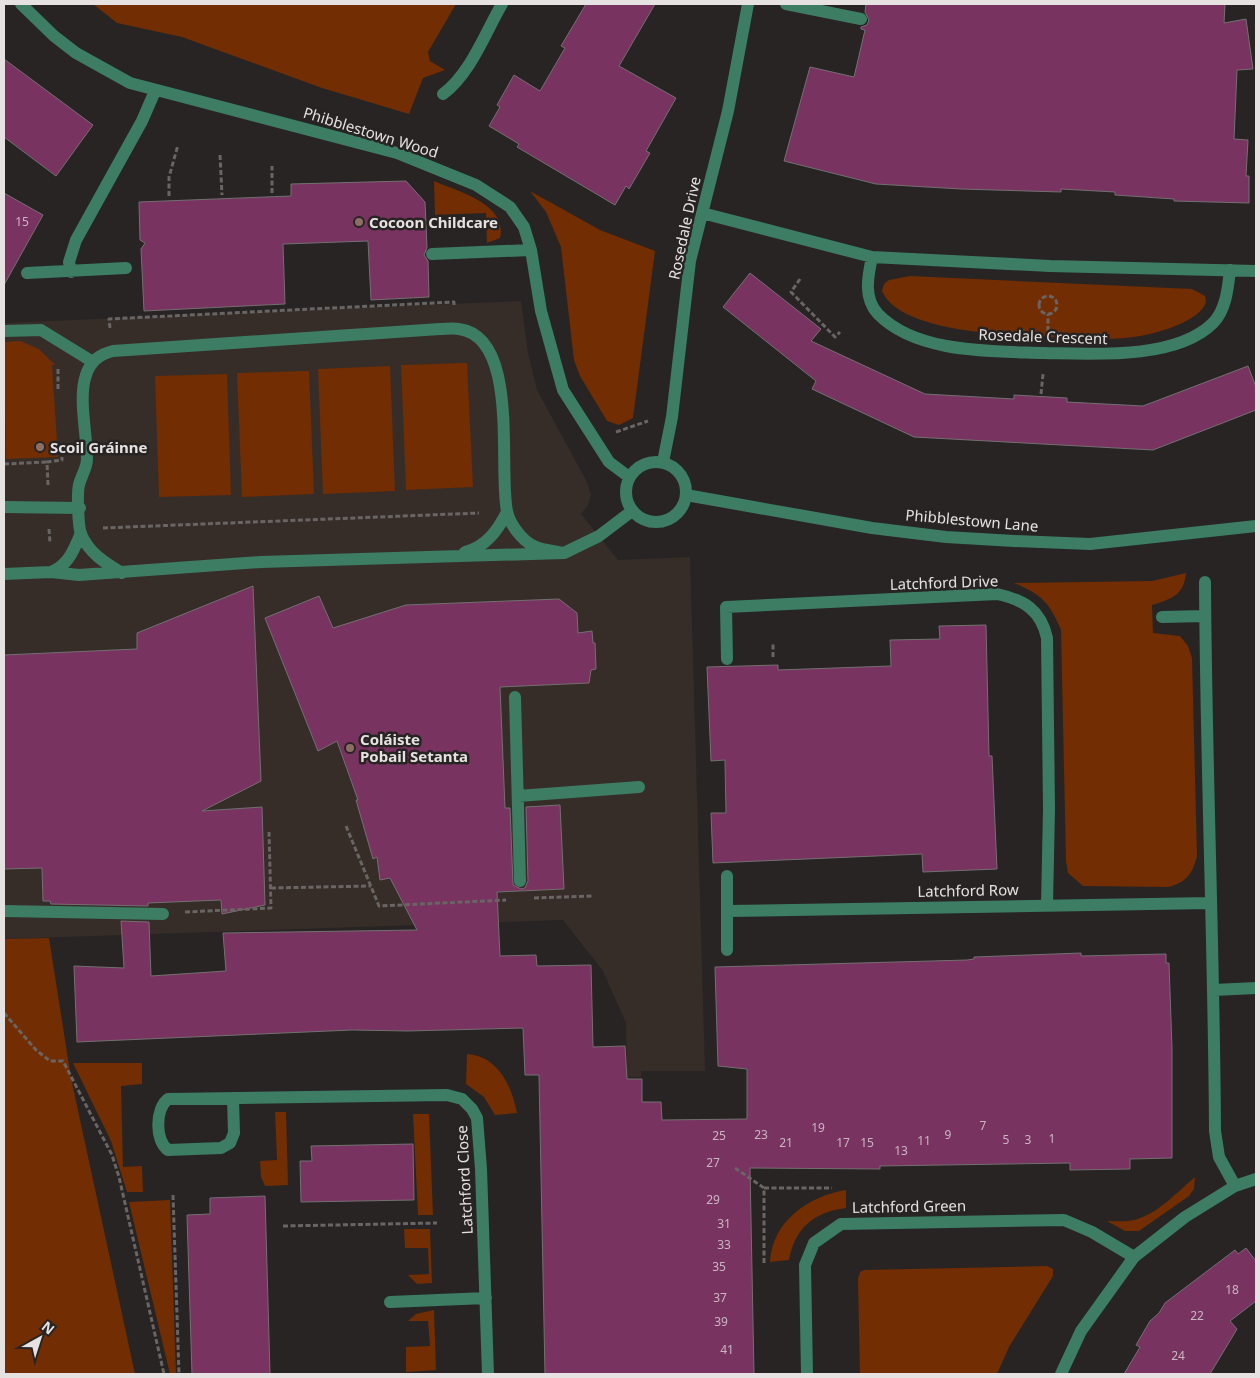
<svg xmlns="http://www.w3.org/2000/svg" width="1260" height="1378" viewBox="0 0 1260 1378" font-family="'Noto Sans',sans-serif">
<rect width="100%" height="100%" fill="#272423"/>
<path fill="#362d29" d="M521 301 528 353 537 390 587 482 591 495 588 505 581 514 618 560 690 557 705 1071H641V1077H627L626 1023 603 971 563 920 4 939V323Z"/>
<path fill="#722d02" d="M93 4H456L428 52 430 61 445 70 423 78 409 114 322 88 182 37 117 23Z
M434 181C459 192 508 204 500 238L487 243 486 213 435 215Z
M530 191 600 230 655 251 633 418 619 425 607 421 580 376 574 360 561 247 546 212Z
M910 276 1192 289 1205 296 1206 302C1200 322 1153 335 1133 337 1106 341 1077 338 1049 337 1010 335 900 333 882 291L884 284 889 280Z
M20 341 39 349 55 365H52L58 457 6 459 4 342Z
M467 363 473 487 406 490 401 365Z
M390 366 395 491 323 494 318 369Z
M309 371 314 494 242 497 237 373Z
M227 374 231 495 159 497 155 376Z
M1186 573C1184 595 1172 599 1152 605L1153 633 1180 636 1188 646 1192 658 1197 856C1193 873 1186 883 1168 887L1083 886 1068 873 1066 861 1061 630C1049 602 1042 595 1014 583L1152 581Z
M49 938 71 1078 135 1374H4V939Z
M467 1054C498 1056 512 1086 517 1113L495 1115 484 1097 466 1084Z
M73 1063H142V1084L121 1086 123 1167 142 1166 143 1192H127L111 1141Z
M275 1112H286L288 1185 265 1186 261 1177 260 1161 277 1160Z
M413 1114H429L433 1215H418Z
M1195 1177 1194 1189 1189 1196 1139 1231H1125L1107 1221C1115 1221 1126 1222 1134 1220 1158 1214 1177 1192 1195 1177Z
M846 1190V1208C814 1212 795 1228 789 1260L770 1262C772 1221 809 1196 846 1190Z
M170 1200 176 1374H170L129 1202Z
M404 1229H430L432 1283 417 1284 408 1275 429 1274 428 1248H405Z
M1047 1266 1053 1269V1276L1009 1347 997 1374H860L858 1279 860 1272 864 1270Z
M434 1310 436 1370 406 1372V1347L430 1346 428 1321H408L416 1314Z"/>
<path fill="#783360" stroke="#747072" d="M586 4H655L619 66 676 98 646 151 650 153 629 189 626 186 615 205 517 147 519 144 489 126 500 107 497 105 514 75 540 91 565 48 561 46Z
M866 4H1225L1224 23 1246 19 1253 69 1237 70 1234 139 1248 140 1246 176H1249V203L1174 201V199L1115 195V192L1061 189V192L961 189 876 184 784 161 810 67 854 77 865 30 861 29V27L867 25 869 20 865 12Z
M4 59 93 125 56 176 4 137Z
M406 181 425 202 427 248 424 255 428 261 429 297 371 300 368 241 283 244 285 304 144 311 141 249 145 243 140 240 139 202 291 196V184Z
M4 193 43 215 4 285Z
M750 273 821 329 811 341 925 394 1014 399V395L1067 398V402L1143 406 1248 366 1256 387V410L1153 450 914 437 812 389 816 381 723 307Z
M253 586 261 781 202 811 262 807 265 905 222 914 221 900 148 903V906L51 904 50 901H43L42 868 4 869V655L137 649V633Z
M319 596 333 628 406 605 559 599 577 613 578 633 592 631 593 643H595L596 669 591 670 589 683 500 687 505 808H510L513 885 521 889 525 888 528 881 526 807 560 805 564 889 497 892 500 956 536 955 537 966 591 965 593 1047 625 1046 627 1079H642V1102H661L662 1120 747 1119V1069L718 1066 715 967 967 960 974 959V957L1081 953V956L1166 954V963H1169L1172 1048V1158L1130 1159V1169L1070 1170V1163L880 1166V1169L750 1168 754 1374H545L539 1075H525L523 1028 408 1031 352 1030 77 1042 74 966 124 968 121 921 149 922 151 976 226 971 223 933 417 930 390 878 380 880 377 857 373 859 356 800H358L337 741 318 751 265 618Z
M986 625 989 756H992L997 869 923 872 922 854 713 863 711 813H726L725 760 711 761 707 667 778 665V670L891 666 890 640 940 639 939 626Z
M413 1144 414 1200 301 1202 300 1161H312L311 1146Z
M265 1196 270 1374H192L187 1215 210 1214V1198Z
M1246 1248 1256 1261V1301L1230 1321 1237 1329 1210 1374H1124L1140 1347 1136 1345 1150 1321 1159 1313 1165 1303 1235 1250 1238 1254Z"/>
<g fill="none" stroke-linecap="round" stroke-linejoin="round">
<path stroke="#686564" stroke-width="3" stroke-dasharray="5 2.5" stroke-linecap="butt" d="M220 155 222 195
M272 193V166
M169 196V177L178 145
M800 279 791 292 835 337 840 332
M1039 305a9 9 0 1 1 18 0a9 9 0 1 1-18 0Z
M110 328 109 319 454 302V307
M1048 331V314
M58 369V391
M1041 394 1043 374
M616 432 648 421
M4 464 47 462
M48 485 47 462 62 460V457
M103 528 479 513
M49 529 50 543
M773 657V644
M346 826 379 906 506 900
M271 888 371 886
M534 898 594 896
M185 912 271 908 269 832
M4 1013 36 1050 50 1061H63L112 1155 119 1177 164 1374
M735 1168 764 1188
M173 1195 179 1374
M283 1226 437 1223
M764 1263V1188H832"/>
<path stroke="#3c7d64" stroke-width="12" d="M21 4 54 36 76 53 130 83 397 153 476 185 510 207 524 227 531 250 541 311 563 390 609 462 629 477
M786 4 861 19
M443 94C471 73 485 33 502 4
M702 213 872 257 1050 266 1256 271
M432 254 531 250
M872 257C868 276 863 298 878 314 917 354 993 351 1044 353 1092 354 1176 360 1213 323 1226 310 1228 288 1230 270
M71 272 69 262 76 240 142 121 155 91
M27 273 126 268
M4 331 41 330 93 362
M626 492a30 30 0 1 1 60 0a30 30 0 1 1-60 0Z
M663 462 672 417 690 261 728 111 748 4
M686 495 872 528 946 537 1014 541 1090 544 1256 526
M4 507 80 508
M465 552C486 547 498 530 507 512
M51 572C69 565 74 549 81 533
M122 573C105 563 89 553 81 534 78 526 77 493 79 485 81 476 87 468 87 459 87 434 78 398 86 375 90 362 100 354 113 351L440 329C446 329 453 328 459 329 520 337 498 468 507 511 509 523 522 541 534 546 542 550 555 551 564 553
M4 574 51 572 79 575 261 562 564 553 599 536 632 511
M1205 582C1206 765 1214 948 1215 1131L1219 1157 1235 1186
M1162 617 1205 616
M727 659 726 607 997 594C1024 600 1041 610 1047 638L1049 809 1047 905
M515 697 520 881
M518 796 639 787
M727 876V950
M4 911 163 914
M727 911 1210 903
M1214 990 1256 988
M233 1098 234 1133 230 1143 221 1148 168 1150C155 1141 155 1109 168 1099L447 1095 462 1099 472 1109 477 1118 481 1169 488 1374
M390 1302 486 1298
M807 1374 805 1265 814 1243 841 1224 1064 1220 1092 1232 1134 1257
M1061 1374 1081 1331 1134 1257 1185 1217 1235 1186 1256 1179"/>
</g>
<g fill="#8d6e63" stroke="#272423" stroke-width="2">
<circle cx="359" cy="222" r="5"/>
<circle cx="40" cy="447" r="5"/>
<circle cx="350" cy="748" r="5"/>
</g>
<g text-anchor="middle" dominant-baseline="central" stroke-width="5" stroke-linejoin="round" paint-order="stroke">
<g font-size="12" fill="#cab6c1">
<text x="22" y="221">15</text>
<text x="983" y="1125">7</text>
<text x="818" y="1127">19</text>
<text x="761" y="1134">23</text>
<text x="948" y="1134">9</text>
<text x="719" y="1135">25</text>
<text x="1052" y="1138">1</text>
<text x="1006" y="1139">5</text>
<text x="1028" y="1139">3</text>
<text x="924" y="1140">11</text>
<text x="786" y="1142">21</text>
<text x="843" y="1142">17</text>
<text x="867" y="1142">15</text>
<text x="901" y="1150">13</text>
<text x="713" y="1162">27</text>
<text x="713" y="1199">29</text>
<text x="724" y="1223">31</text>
<text x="724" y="1244">33</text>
<text x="719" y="1266">35</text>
<text x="1232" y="1289">18</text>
<text x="720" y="1297">37</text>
<text x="1197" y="1315">22</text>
<text x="721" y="1321">39</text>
<text x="727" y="1349">41</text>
<text x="1178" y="1355">24</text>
</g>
<g font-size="15" fill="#e5e2e1" stroke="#272423">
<text transform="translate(371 132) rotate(17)">Phibblestown Wood</text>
<text transform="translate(684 228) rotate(-78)">Rosedale Drive</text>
<text transform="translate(1043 336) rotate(2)">Rosedale Crescent</text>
<text transform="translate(972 520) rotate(5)">Phibblestown Lane</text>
<text transform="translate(944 582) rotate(-2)">Latchford Drive</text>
<text transform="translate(968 890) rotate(-1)">Latchford Row</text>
<text transform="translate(464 1180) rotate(-93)">Latchford Close</text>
<text transform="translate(909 1206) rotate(-1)">Latchford Green</text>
</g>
<g font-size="15" font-weight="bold" fill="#e5e2e1" stroke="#272423" text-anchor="start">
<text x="369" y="222">Cocoon Childcare</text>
<text x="50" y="447">Scoil Gráinne</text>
<text x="360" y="739">Coláiste<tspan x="360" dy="17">Pobail Setanta</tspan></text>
</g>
</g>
<rect width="1260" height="1378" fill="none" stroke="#e5e2e1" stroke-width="10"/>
<g transform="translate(40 1338) rotate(39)" stroke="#272423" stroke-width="4" paint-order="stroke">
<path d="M0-4L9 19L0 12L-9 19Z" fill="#e5e2e1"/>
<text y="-8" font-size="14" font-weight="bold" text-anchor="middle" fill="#e5e2e1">N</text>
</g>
</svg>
